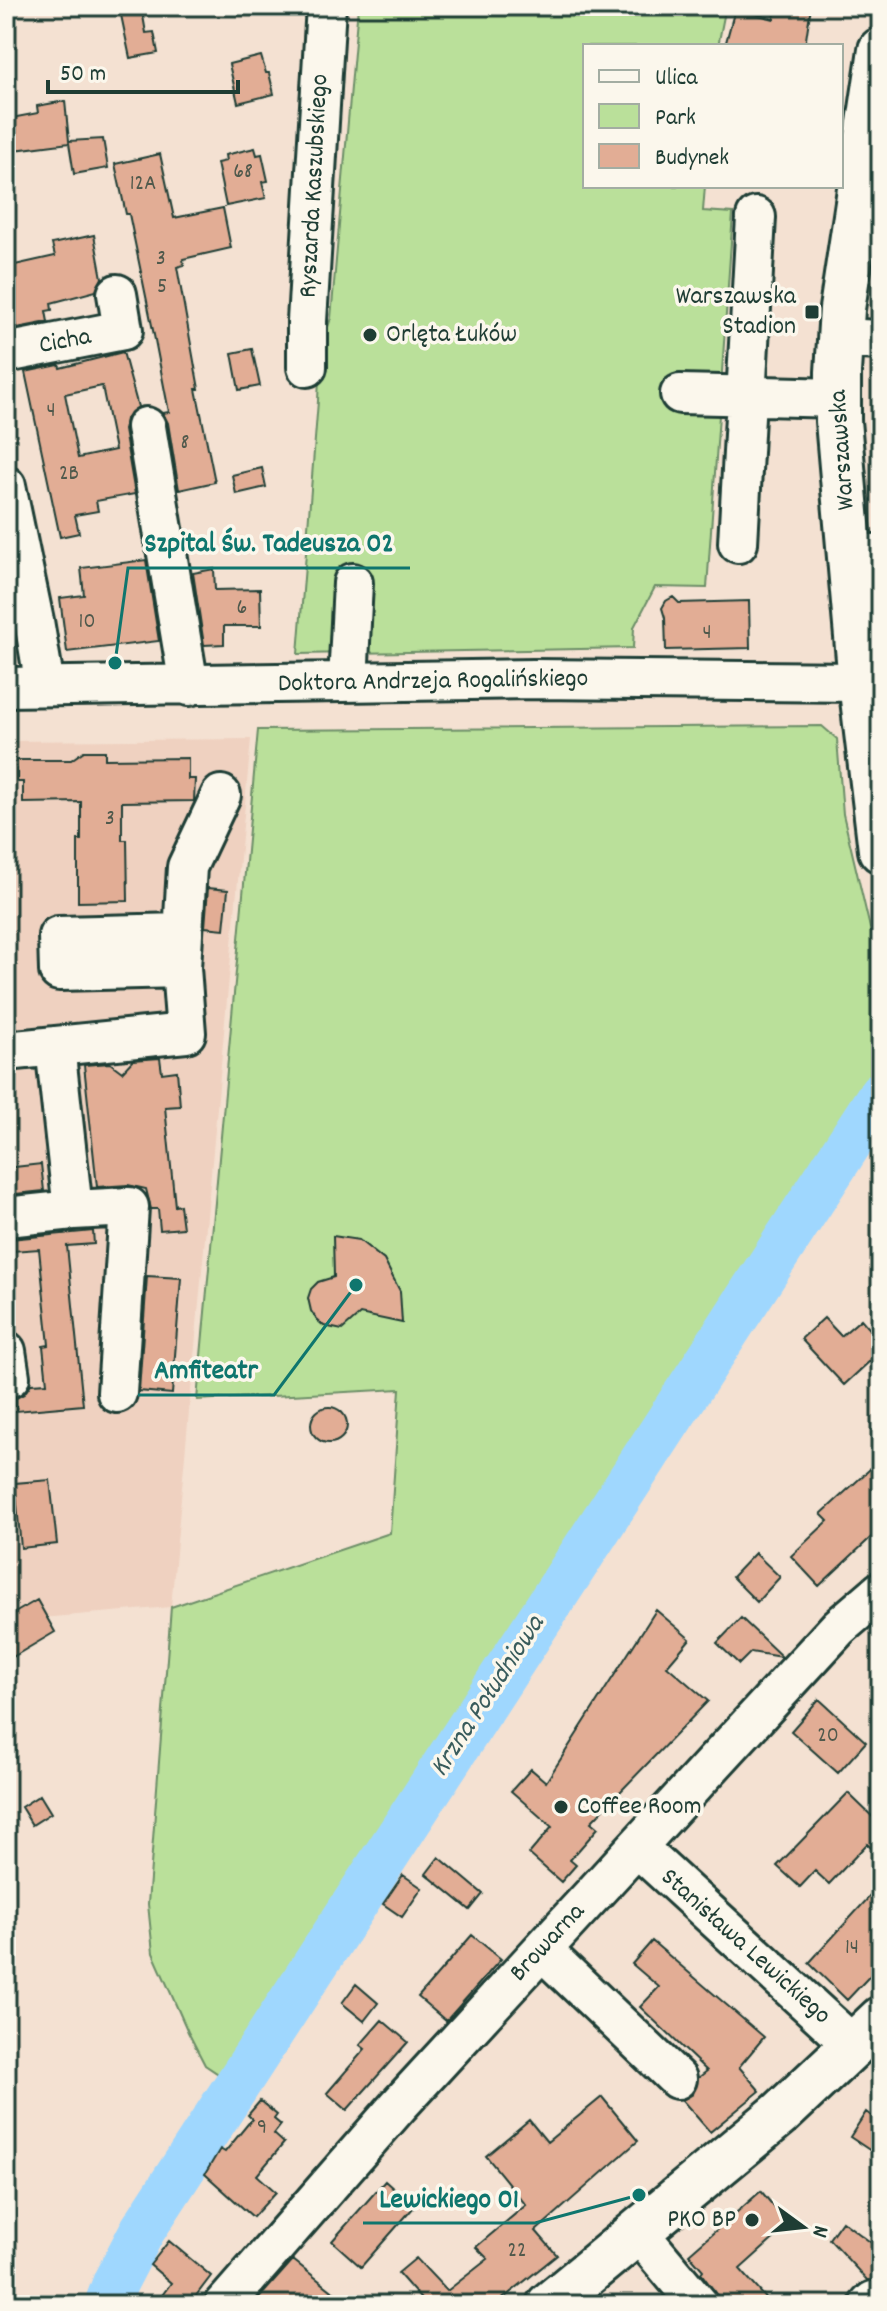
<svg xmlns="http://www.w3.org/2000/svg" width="887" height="2311" viewBox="0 0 887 2311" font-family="Dekko,sans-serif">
<rect width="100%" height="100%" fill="#f4e1d2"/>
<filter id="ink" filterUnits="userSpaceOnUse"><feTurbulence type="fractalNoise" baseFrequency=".0125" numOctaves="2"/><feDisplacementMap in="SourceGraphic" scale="16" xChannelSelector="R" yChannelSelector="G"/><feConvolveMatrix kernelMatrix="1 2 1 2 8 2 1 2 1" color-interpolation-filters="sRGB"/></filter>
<g filter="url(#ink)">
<path fill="#efd1c0" d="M251 739 171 1607 6 1621V741Z"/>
<path fill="#bae09a" stroke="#6c8e67" stroke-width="2" d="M358 6H726L718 46H585V186H705L703 211 733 213 707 588 655 587 634 627 633 648 298 654 318 401 320 351 331 318Z
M822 726 837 739 843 814 870 928 881 953V1058L356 1881 226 2079 205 2065 188 2032 153 1953 148 1904 171 1607 390 1533 400 1389 197 1400 258 730Z"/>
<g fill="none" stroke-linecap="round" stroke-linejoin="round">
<path stroke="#9fd7fe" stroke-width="46" d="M107 2305 116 2281 142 2231 881 1094"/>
</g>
<path fill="#e2ad95" stroke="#1f3d34" stroke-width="2" fill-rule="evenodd" d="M776 6H811L805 46H725L735 9 774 19Z
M142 10 146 33 154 32 158 53 130 58 121 15Z
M261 56 266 73H269L274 94 238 103 229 64Z
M65 101 69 141 103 139 108 168 74 174 69 143 6 151V119L38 113 37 106Z
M255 148 257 155 262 154 268 181 262 182 266 198 226 206 217 163 226 161 225 155Z
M160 154 174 218 223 208 231 248 183 259 184 265 177 267 199 389H196L215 482 179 490 168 423 163 413 169 412 155 340 129 214H126L115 164Z
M94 235 102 278 96 291 51 303 52 310 46 311 48 322 17 328 6 267 55 256 52 244Z
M252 349 260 386 239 390 232 353Z
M123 352 138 407 126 419 124 430 135 494 96 501 98 511 75 515 79 533 60 537 25 372 59 365 60 368ZM102 386 115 450 78 458 65 394Z
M262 468 266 487 236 494 232 475Z
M146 560 159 641 67 652 60 598 84 595 81 568Z
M214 569 215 590 260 589 261 626H224V644L204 645 193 573Z
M673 597 679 603 749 601 750 648 666 650 665 618 662 608 666 601Z
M84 751H105V759L188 758V779H195L194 801 122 802V840H127L128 901 78 902V840H81V802L23 803V782H17V760H71Z
M208 888 228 890 224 929 205 927Z
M160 1058 162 1073 177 1071 180 1106 165 1107 175 1206 180 1205 183 1228 160 1230 158 1209H151L146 1189 128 1185 97 1187 84 1065 110 1063 122 1072 133 1060Z
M41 1164 44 1191 6 1195V1168Z
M93 1231 94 1244 67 1246 83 1405 16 1411V1398L24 1394 31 1384 47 1383 43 1346 49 1345 39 1249 12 1251 10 1239Z
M333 1236 359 1240 384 1260 400 1291 402 1323 360 1314 342 1330 324 1326 317 1320 311 1311 308 1298 311 1289 318 1282 334 1277Z
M147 1276 181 1278 172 1394 139 1391Z
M824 1318 841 1336 861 1319 881 1342V1372L870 1361 844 1385 801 1339Z
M311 1425a18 18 0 1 1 36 0a18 18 0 1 1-36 0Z
M881 1459V1528L819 1586 791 1556 828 1521 821 1514Z
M50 1480 57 1544 21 1548 15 1483Z
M755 1553 780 1577 757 1602 732 1577Z
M37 1600 55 1632 6 1661V1618Z
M656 1610 690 1639 667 1666 708 1701 591 1822 598 1828 570 1860 576 1865 561 1882 529 1854 552 1827 511 1791 531 1769 546 1782Z
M741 1618 782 1657H781L751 1652 739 1664 717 1643Z
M819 1699 866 1742 838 1773 791 1731Z
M848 1793 881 1825V1857L867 1844 829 1884 815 1871 800 1887 777 1866Z
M40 1795 51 1813 32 1825 21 1807Z
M439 1857 483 1894 470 1910 426 1874Z
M403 1875 422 1888 402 1917 383 1904Z
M881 1884V1964L847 2000 809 1963Z
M472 1935 501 1959 446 2021 418 1997Z
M652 1941 764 2037 739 2067 760 2091 710 2132 682 2100 693 2094 698 2078 707 2071 640 2007 659 1987 632 1964Z
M356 1984 378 2003 364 2021 342 2003Z
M382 2020 408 2042 347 2110 327 2093 365 2049 360 2045Z
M602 2097 638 2141 536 2231 557 2255 495 2305H426L398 2273 416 2258 447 2291 488 2259 476 2247 526 2205 486 2156 529 2120 547 2142Z
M260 2101 277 2115 274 2119 281 2125 274 2134 284 2143 257 2175 276 2192 253 2217 205 2174 220 2149 225 2152 252 2119 248 2115Z
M866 2112 881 2123V2142L871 2151 850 2137Z
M385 2181 414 2207 361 2267 332 2241Z
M761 2191 789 2225 740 2269 772 2305H724L701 2273 703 2270 689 2254Z
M842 2221 881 2250V2275L877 2280H867L829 2239Z
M169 2241 211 2276 189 2305H155L171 2283 150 2265Z
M293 2260 336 2294 327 2305H253Z"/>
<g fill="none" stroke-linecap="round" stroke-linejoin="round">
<defs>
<path id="minor" d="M839 338 881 340
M6 353 123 330 117 294
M307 367V321L326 6
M680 394 838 398
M146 427 189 686
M6 486 34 621 45 686
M738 543 756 217
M850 554H881
M348 682 353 583
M6 687 534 679 861 682
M183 933 58 936 59 971 181 968 187 867 221 795
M6 1051 186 1033 181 968
M73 1210 129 1207 117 1393
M6 1217 73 1210 55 1046
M6 1351 10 1377
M637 1847 854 2046
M542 1950 677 2079
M637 2231 699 2305
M224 2305 399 2105 839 1627 881 1591
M869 2305 873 2301"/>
<path id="major" d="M881 50 842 309 838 372V421L861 682 881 850
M549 2305 780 2114 881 2019"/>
</defs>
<use href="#minor" stroke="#1f3d34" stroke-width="44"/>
<use href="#major" stroke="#1f3d34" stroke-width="50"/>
<use href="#minor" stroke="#fbf7ec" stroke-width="38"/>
<use href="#major" stroke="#fbf7ec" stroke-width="44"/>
</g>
</g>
<g fill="#1f3d34" stroke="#fbf7ec" stroke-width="3">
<rect x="804" y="304" width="16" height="16" rx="4"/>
<circle cx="370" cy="335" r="8"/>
<circle cx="561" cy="1807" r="8"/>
<circle cx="752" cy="2220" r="8"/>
</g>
<g text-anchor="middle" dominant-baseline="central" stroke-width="7" stroke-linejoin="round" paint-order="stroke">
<g font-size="22" fill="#50594c">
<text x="243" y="172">68</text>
<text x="143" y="184">12A</text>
<text x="161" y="259">3</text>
<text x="162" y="287">5</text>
<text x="51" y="411">4</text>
<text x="185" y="443">8</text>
<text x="69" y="474">2B</text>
<text x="242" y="608">6</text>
<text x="87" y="622">10</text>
<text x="707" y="633">4</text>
<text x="110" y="819">3</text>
<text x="828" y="1736">20</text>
<text x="852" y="1948">14</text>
<text x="262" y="2128">9</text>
<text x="517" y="2251">22</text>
</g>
<g font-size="26" fill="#1f3d34" stroke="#fbf7ec">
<text transform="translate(315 186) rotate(-87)">Ryszarda Kaszubskiego</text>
<text transform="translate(65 342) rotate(-11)">Cicha</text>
<text transform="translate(843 450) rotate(-94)">Warszawska</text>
<text transform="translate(433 682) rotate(-1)">Doktora Andrzeja Rogalińskiego</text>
<text transform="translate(548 1943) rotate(-47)">Browarna</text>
<text transform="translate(745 1947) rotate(42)">Stanisława Lewickiego</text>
</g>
<g font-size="26" fill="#1f3d34" stroke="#fbf7ec" text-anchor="end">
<text x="796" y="297">Warszawska<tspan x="796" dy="30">Stadion</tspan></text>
<text x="386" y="335" text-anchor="start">Orlęta Łuków</text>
<text x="577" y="1807" text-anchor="start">Coffee Room</text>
<text x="736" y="2220">PKO BP</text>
</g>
<g font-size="28" font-style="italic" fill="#395c5c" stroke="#fbf7ec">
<text transform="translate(489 1697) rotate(-57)">Krzna Południowa</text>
</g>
</g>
<path fill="none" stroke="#0f766e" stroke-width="3" d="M115 663L128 568H410M356 1285L274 1395H138M639 2195L535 2223H363"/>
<g fill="#0f766e" stroke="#fbf7ec" stroke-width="3">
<circle cx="115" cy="663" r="8"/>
<circle cx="356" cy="1285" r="8"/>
<circle cx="639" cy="2195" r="8"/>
</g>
<g font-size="28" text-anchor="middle" font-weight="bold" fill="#0f766e" stroke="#fbf7ec" stroke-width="7" stroke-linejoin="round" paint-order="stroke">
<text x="269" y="551">Szpital Św. Tadeusza 02</text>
<text x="206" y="1378">Amfiteatr</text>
<text x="449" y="2207">Lewickiego 01</text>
</g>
<rect width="887" height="2311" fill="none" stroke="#fbf7ec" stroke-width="32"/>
<rect x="16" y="16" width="855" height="2279" fill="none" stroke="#1f3d34" stroke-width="3" filter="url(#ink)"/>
<rect x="583" y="44" width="260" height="144" fill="#fbf7ec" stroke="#a3ada2" stroke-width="2"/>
<rect x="599" y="70" width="40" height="12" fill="#fbf7ec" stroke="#a3ada2" stroke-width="2"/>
<text x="655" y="84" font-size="24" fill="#1f3d34">Ulica</text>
<rect x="599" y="104" width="40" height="24" fill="#bae09a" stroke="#a3ada2" stroke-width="2"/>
<text x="655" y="124" font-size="24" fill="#1f3d34">Park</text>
<rect x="599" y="144" width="40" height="24" fill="#e2ad95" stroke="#a3ada2" stroke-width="2"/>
<text x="655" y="164" font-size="24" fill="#1f3d34">Budynek</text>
<g transform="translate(803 2227) rotate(105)" stroke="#fbf7ec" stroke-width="6" paint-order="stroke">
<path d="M0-6L14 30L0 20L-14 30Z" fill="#1f3d34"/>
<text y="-12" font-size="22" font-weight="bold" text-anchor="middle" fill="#1f3d34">N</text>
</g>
<path d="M48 80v12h190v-12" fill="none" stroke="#1f3d34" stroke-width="4"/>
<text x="60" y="80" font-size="24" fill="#1f3d34" stroke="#fbf7ec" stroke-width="6" paint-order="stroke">50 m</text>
</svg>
